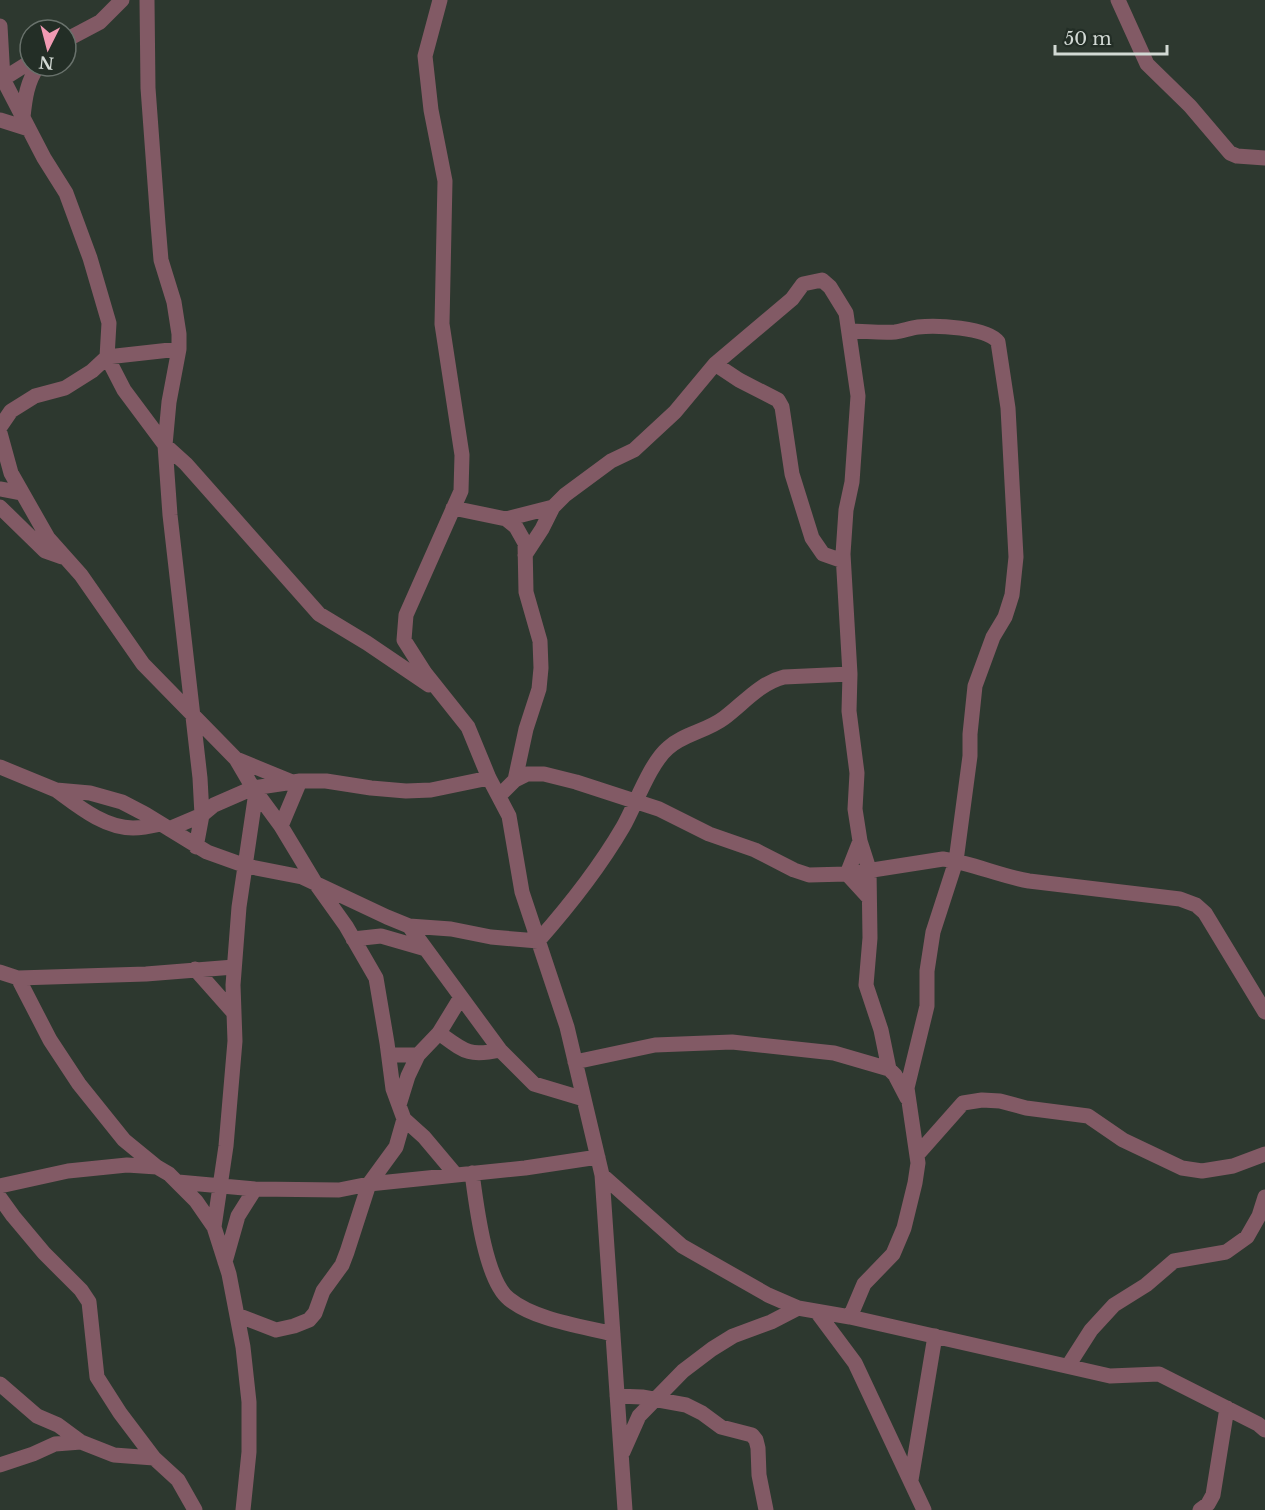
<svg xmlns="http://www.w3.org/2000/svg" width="1265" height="1510" viewBox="0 0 1265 1510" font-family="'Libre Baskerville',serif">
<rect width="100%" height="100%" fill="#2d382f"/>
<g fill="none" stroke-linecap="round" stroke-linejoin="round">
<path stroke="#825a65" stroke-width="15" d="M147 0 148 88 158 224 161 260 174 302 179 334V349L169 402 165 445 170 515 200 778 202 815 196 847
M440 0 425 56 431 110 445 181 442 324 462 455 461 491 406 615 404 640 425 673 468 727 489 778 509 816 522 892 567 1027 602 1175 625 1510
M1118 0 1147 64 1190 106 1230 153 1237 156 1265 158
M0 26 3 79 44 158 66 193 90 258 109 323 107 357 124 390 165 445 186 464 319 614 367 643 429 685
M66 40 100 22 122 0
M0 81 30 62
M23 117C25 98 27 82 38 66
M0 120 29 129
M849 331C864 331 880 333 895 332 903 331 910 328 918 327 935 325 987 327 998 342L1008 408 1016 557 1012 595 1005 617 993 637 975 686 970 734V756L956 861 933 932 927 971V1006L907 1088 918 1163 915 1183 904 1228 893 1254 864 1284 850 1317
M715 364 739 380 778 400 782 407 792 474 812 538 823 554 843 561
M0 427 11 411 35 396 65 388 92 371 107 357 179 349
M0 433 11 473 48 538 81 575 143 664 236 759 253 788 281 826 316 884 346 926 376 978 387 1043 393 1089 404 1119 424 1137 456 1175
M0 489 22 493
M0 507 45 551 62 557
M453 508 506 519 516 527 525 543 526 592 540 641 541 668 539 689 526 729 515 780
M506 519 553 507
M525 555 542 529 553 507 565 495 611 461 634 450 675 412 715 364 792 299 803 284 822 280 830 287 846 313 858 396 852 482 846 510 843 554 850 674 849 711 857 773 855 809 860 841 869 869 870 938 866 985 881 1030 889 1069
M236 759 292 782
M0 767 56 790 90 793 122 802 145 814 207 852 246 866 302 877 387 917 409 926 451 929 491 937 538 941C569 906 599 868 623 827 635 806 650 763 668 748 683 734 707 731 724 718 744 703 760 683 784 677L850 674
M56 790C78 806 104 828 133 828 142 828 152 826 161 824
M499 796 515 780 527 774H544L576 782 659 809 709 834 755 850 794 870 809 875 847 874 943 859C972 863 1000 876 1029 881L1180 899 1196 905 1205 913 1265 1012
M281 826 300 781
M169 829 202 815 214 805 253 788 300 781H326L371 788 406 791 431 790 489 778
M860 841 847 874 869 898
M409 926 500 1050 534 1084 584 1099
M353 939 381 936 426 949
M195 969 234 1013
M0 972 18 978 146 974 234 967
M18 978 50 1040 79 1084 124 1140 157 1167
M439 1033C464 1051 468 1057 500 1050
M389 1055H418
M575 1062 655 1045 732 1042 834 1053 889 1069 895 1075 907 1098
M399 1105 408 1076 418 1055 439 1033 461 997
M917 1155 963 1103 982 1100 1000 1101 1026 1108 1088 1116 1123 1140 1182 1168 1202 1171 1233 1166 1265 1154
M472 1173C476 1203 485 1280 509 1299 535 1320 581 1326 613 1334
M602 1175 682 1246 768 1295 798 1308 850 1317 1110 1376 1159 1374 1258 1424 1265 1430
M178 1182 255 1189 339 1190 369 1184 525 1168 598 1157
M0 1186 68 1171 127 1165 157 1167 169 1174 196 1201 214 1227 229 1274 243 1347 249 1402V1452L243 1510
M0 1198 13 1216 44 1253 81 1290 89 1302 97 1377 120 1413 154 1458 178 1480 195 1510
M214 1227 226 1146 235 1041 233 985 239 907 256 792
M225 1262 238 1216 255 1189
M817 1312 855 1363 924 1510
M237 1315 276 1330 294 1326 309 1320 315 1313 323 1291 342 1265 347 1252 369 1184 396 1147 404 1119
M1068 1366 1091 1330 1114 1305 1146 1285 1174 1261 1226 1252 1247 1237 1259 1216 1265 1197
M0 1384 37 1416 58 1425 81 1442 114 1455 154 1458
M617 1396 642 1397 686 1405 702 1413 721 1427 752 1435 756 1440 758 1448 759 1475 766 1510
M623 1452 639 1416 683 1371 712 1349 733 1336 771 1322 798 1308
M0 1465 33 1454 55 1444 81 1442
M911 1480 935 1336
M1200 1510 1208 1504 1213 1495 1227 1408"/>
</g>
<g transform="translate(48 48) rotate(186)"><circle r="28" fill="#232e26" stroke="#69726c" stroke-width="1.5"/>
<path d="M0-4.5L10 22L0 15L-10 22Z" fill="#f19ab3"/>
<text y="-9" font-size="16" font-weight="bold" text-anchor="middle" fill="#d2d9d4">N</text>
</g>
<path d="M1055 45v9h112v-9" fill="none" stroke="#d2d9d4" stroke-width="3"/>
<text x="1064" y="45" font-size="18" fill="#d2d9d4" stroke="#232e26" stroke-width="4.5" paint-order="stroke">50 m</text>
</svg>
